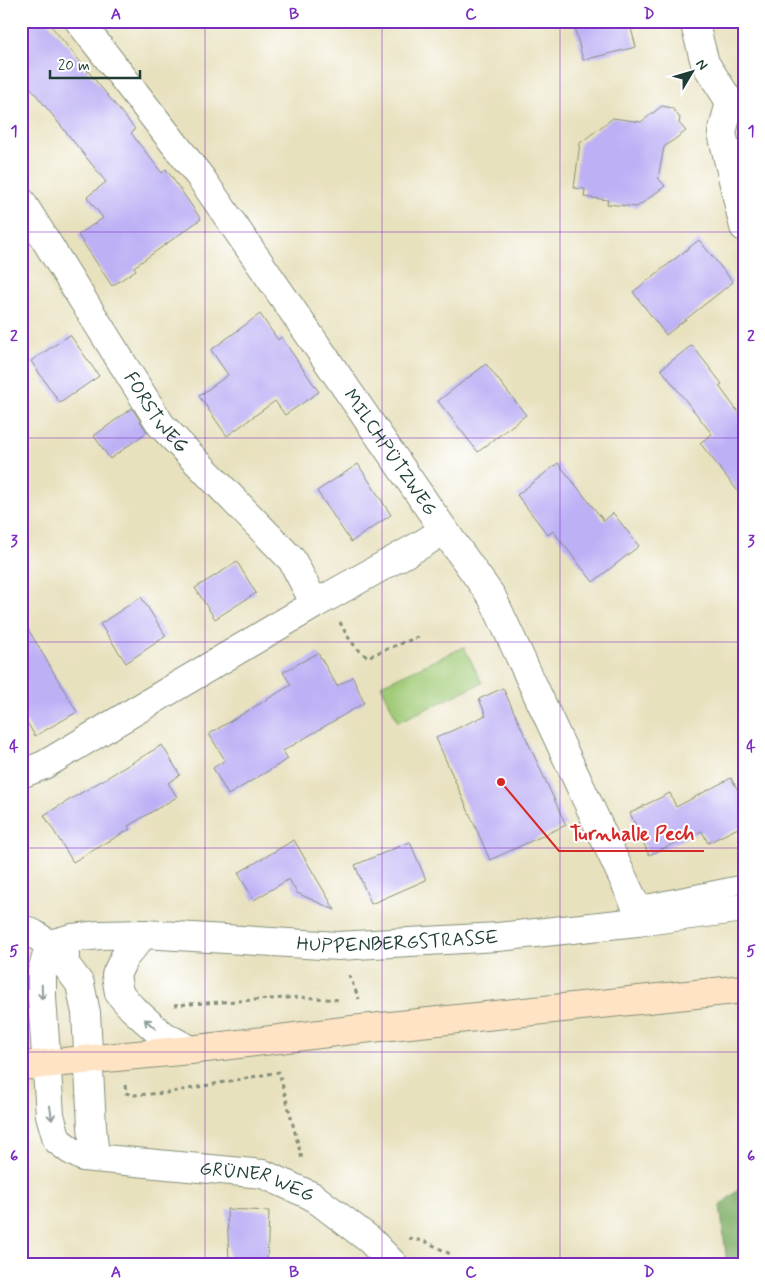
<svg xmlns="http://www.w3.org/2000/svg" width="765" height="1285" viewBox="0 0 765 1285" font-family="Mynerve,sans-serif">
<rect width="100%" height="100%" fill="#fff"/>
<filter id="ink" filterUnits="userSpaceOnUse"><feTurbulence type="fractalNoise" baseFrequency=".02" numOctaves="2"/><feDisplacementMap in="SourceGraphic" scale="10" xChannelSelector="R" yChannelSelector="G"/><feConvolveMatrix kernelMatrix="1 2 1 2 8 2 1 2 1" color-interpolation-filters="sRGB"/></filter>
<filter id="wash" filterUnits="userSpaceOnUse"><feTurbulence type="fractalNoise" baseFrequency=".0096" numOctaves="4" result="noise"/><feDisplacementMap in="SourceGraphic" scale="20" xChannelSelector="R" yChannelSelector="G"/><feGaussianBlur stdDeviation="1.12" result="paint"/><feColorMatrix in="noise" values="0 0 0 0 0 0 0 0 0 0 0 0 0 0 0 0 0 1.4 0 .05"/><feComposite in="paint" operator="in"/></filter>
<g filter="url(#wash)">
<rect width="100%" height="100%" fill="#e8e1be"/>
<path fill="#a1cb77" stroke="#608456" d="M464 647 482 683 398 722 381 685Z"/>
<path fill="#80af68" stroke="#50764e" d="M744 1185V1264H727L720 1205Z"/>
<g id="blocks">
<path fill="#bdb0f5" d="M21 21H47L135 129 131 133 162 173 166 169 201 219 134 267 136 270 112 286 78 235 103 218 87 197 106 182 21 76Z
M573 21H629L636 47 583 60Z
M662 106 672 108 680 118 679 123 686 131 664 147 658 178 665 186 637 207 607 204 608 200 584 197 585 189 574 188 580 143 613 118 641 122Z
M699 240 733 282 666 335 633 292Z
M260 314 278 340 281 337 319 392 285 415 275 401 227 436 199 396 228 375 211 350Z
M70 335 99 376 60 403 31 361Z
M692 345 722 384 719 386 744 420V499L700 443 712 434 661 369Z
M486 364 526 415 478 452 438 401Z
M132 408 147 432 110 459 94 436Z
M558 463 604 521 613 513 639 546 593 582 553 531 548 535 517 495Z
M358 464 391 515 351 542 317 491Z
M237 562 256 593 215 619 195 588Z
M141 597 166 636 126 663 100 624Z
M21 617 77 712 35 736 21 712Z
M318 653 337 686 353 677 364 703 283 751 288 759 228 795 213 768 225 760 209 734 291 685 283 672Z
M503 688 566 825 490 860 436 738 486 715 479 699Z
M162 745 180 775 168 783 177 797 128 826 130 829 73 862 44 815Z
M731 778 744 801V825L708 843 702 831 649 855 630 813 643 807V806L670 793 676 807Z
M294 840 335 910 297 893 289 879 254 900 238 873Z
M410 842 426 880 371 904 355 865Z
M227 1209 269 1211 267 1264H229Z"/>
</g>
</g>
<g filter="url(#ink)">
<use href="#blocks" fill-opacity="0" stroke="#848f79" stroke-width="1"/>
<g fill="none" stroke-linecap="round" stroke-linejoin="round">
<defs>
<path id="service" d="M636 906 744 884"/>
<g id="minor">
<path id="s1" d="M79 21 201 178 444 530 492 597 636 906 637 922"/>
<path d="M694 21 705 63 730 102 744 106"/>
<path d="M730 102 722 133 744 227"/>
<path id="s2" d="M21 201 161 425 292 560 315 604 44 765 21 774"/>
<path d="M315 604 424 543 444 530"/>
<path d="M21 928 34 934 65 955"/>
<path d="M144 934 124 958 116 975 119 993 132 1008 161 1034 190 1050"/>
<path id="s3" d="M50 944 72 938 100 935 144 934 338 946 498 937 637 922 744 908"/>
<path id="s4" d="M50 944 42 971V997L50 1115 57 1140 70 1150 83 1157 263 1174 312 1196 370 1240 393 1264"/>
<path d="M50 944 80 984 86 1013 92 1126 95 1158"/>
</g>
<path id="secondary" d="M21 1066 190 1050 352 1030 744 989"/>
</defs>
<use href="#service" stroke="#848f79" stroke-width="20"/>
<use href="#minor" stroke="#848f79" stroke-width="30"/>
<use href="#secondary" stroke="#848f79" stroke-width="30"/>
<path stroke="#848f79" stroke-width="3" stroke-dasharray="4 4" stroke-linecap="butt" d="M340 622C347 637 354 647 367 657L420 636
M349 975 359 999
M174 1005 300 997 340 1000
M125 1085 126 1093 134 1095 166 1093 279 1072 302 1159
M409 1238 427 1242 452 1255"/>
<use href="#service" stroke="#fff" stroke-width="18"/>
<use href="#minor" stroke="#fff" stroke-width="28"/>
<use href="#secondary" stroke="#fee4c5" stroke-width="28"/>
</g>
<defs><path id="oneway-shaft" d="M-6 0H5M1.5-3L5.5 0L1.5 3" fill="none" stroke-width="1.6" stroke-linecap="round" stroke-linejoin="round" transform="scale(1.25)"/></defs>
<g stroke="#8f9e9a">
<use href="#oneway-shaft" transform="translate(42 992) rotate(88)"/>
<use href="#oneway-shaft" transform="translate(150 1024) rotate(-138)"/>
<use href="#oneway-shaft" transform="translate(51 1113) rotate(82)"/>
</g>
</g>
<path fill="none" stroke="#7b2cbf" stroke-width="1" stroke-opacity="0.55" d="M205 21V1264M382 21V1264M560 21V1264M21 232H744M21 438H744M21 642H744M21 848H744M21 1052H744"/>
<g text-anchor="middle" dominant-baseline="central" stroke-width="4" stroke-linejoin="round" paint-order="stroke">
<g font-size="19" fill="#1f3d34" stroke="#fff">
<text stroke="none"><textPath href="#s2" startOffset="251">FORSTWEG</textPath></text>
<text stroke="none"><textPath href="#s1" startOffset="532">MILCHPÜTZWEG</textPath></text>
<text stroke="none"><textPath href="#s3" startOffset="349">HUPPENBERGSTRASSE</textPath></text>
<text stroke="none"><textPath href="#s4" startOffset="406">GRÜNER WEG</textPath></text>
</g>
</g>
<path fill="none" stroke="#d62828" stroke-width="2" d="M501 782L559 851H704"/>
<circle fill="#d62828" stroke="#fff" stroke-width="2" cx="501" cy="782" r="5"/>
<g font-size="20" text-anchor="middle" font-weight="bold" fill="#d62828" stroke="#fff" stroke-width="4" stroke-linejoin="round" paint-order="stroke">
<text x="632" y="840">Turnhalle Pech</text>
</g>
<rect width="765" height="1285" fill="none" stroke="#fff" stroke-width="55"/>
<g transform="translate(692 72) rotate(52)" stroke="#ffffff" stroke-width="4" paint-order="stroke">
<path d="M0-4L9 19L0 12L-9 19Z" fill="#1f3d34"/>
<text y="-8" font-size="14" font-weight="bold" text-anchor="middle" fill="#1f3d34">N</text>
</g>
<path d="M50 70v8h90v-8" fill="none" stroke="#1f3d34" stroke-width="2.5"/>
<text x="58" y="70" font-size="15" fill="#1f3d34" stroke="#ffffff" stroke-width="4" paint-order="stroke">20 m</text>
<rect x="28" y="28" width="710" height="1230" fill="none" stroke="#7b2cbf" stroke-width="2"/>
<g font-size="16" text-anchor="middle" font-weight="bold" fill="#7b2cbf">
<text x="116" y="19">A</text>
<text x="294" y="19">B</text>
<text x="471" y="19">C</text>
<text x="649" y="19">D</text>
<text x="14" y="136">1</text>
<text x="751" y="136">1</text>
<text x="14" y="341">2</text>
<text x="751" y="341">2</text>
<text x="14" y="546">3</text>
<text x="751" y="546">3</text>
<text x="14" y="751">4</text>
<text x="751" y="751">4</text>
<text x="14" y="956">5</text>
<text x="751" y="956">5</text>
<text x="14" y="1161">6</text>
<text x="751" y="1161">6</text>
<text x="116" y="1277">A</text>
<text x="294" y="1277">B</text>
<text x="471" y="1277">C</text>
<text x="649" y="1277">D</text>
</g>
</svg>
